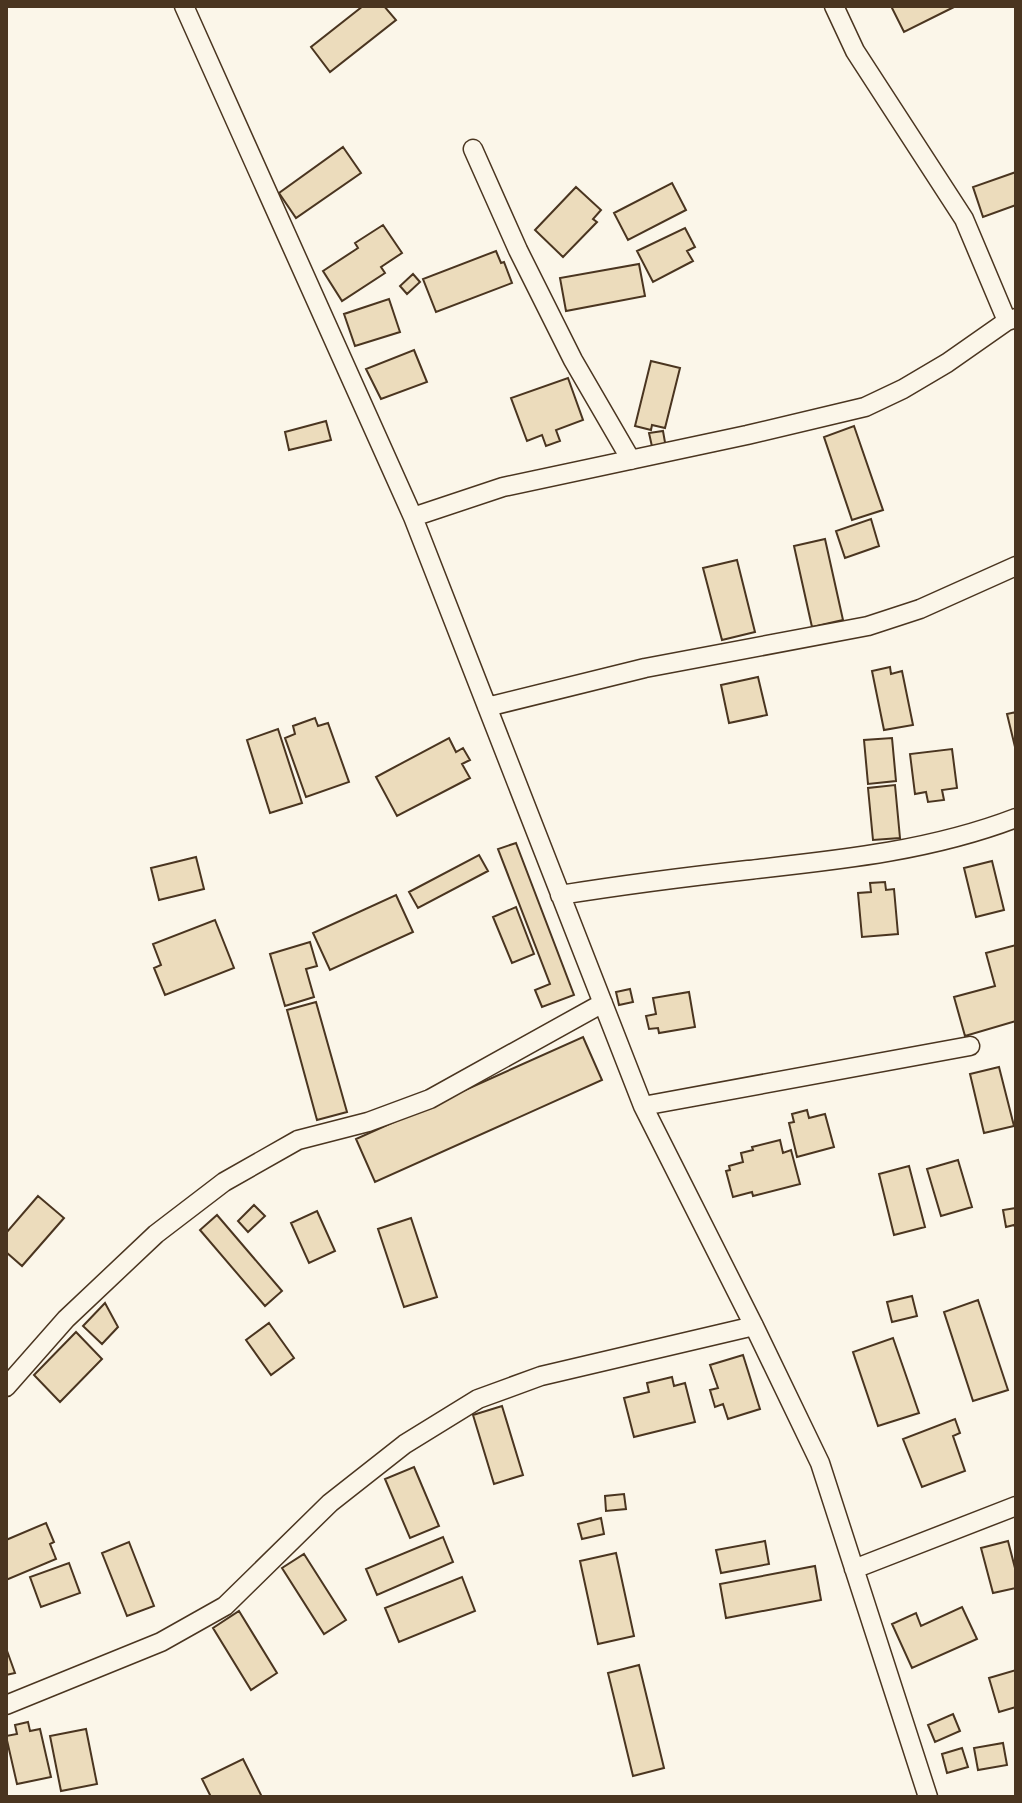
<svg xmlns="http://www.w3.org/2000/svg" width="1022" height="1803" viewBox="0 0 1022 1803" font-family="Roboto,sans-serif">
<rect width="100%" height="100%" fill="#fbf6e9"/>
<path fill="#ecdcbc" stroke="#4a3520" stroke-width="2" d="M363 6H384L396 20 330 72 311 47Z
M891 6H956L904 32Z
M343 147 361 173 296 218 279 193Z
M1016 172V205L983 217 973 187Z
M672 183 686 210 628 240 614 213Z
M576 187 601 210 593 219 597 222 563 257 535 230Z
M383 225 402 253 381 267 385 273 342 301 323 271 358 248 355 243Z
M685 228 695 247 687 251 693 261 653 282 637 251Z
M496 251 501 263 504 262 512 283 436 312 423 279Z
M639 264 645 296 566 311 560 278Z
M413 274 420 282 407 294 400 286Z
M389 299 400 332 355 346 344 314Z
M414 350 427 382 381 399 366 369Z
M651 361 680 368 665 428 652 425 651 430 635 426Z
M568 378 583 420 556 430 560 441 546 446 542 435 527 441 511 398Z
M326 421 331 440 289 450 285 432Z
M854 426 883 510 852 520 824 437Z
M663 431 666 448 653 451 649 433Z
M871 519 879 546 845 558 836 531Z
M825 539 843 620 812 627 794 546Z
M737 560 755 632 722 640 703 568Z
M890 667 891 674 902 671 913 725 884 730 872 671Z
M758 677 767 715 729 723 721 685Z
M1016 712V751L1007 714Z
M315 718 318 726 328 723 349 782 306 797 285 738 295 734 293 726Z
M278 729 302 803 270 813 247 740Z
M449 738 456 752 463 748 470 760 462 764 470 778 397 816 376 777Z
M892 738 896 781 868 784 864 740Z
M952 749 957 788 942 790 944 800 928 802 926 792 915 794 910 754Z
M895 785 900 838 873 840 868 788Z
M516 843 574 995 542 1007 535 990 550 984 498 849Z
M479 855 488 871 418 908 409 892Z
M196 857 204 889 159 900 151 868Z
M992 861 1004 910 976 917 964 868Z
M885 882 886 890 894 889 898 934 862 937 858 893 871 892 870 883Z
M396 895 413 932 330 970 313 933Z
M516 907 534 954 512 963 493 917Z
M215 920 234 968 165 995 154 968 161 965 153 944Z
M310 942 317 966 306 969 314 997 285 1006 270 954Z
M1016 945V1021L965 1036 954 997 995 986 986 953Z
M630 989 633 1002 619 1005 616 992Z
M689 992 695 1027 659 1033 658 1028 649 1029 646 1016 656 1014 653 998Z
M316 1002 347 1112 317 1120 287 1010Z
M583 1037 602 1080 375 1182 356 1139Z
M999 1067 1014 1126 984 1133 970 1074Z
M807 1110 809 1118 825 1114 834 1147 797 1157 789 1123 794 1122 792 1114Z
M780 1140 783 1153 791 1150 800 1184 753 1196 752 1192 733 1197 726 1171 730 1170 729 1166 743 1162 741 1153 753 1150 752 1147Z
M958 1160 972 1207 941 1216 927 1169Z
M909 1166 925 1227 894 1235 879 1174Z
M38 1196 64 1218 22 1266 6 1252V1233Z
M254 1205 265 1216 248 1232 238 1221Z
M1016 1208V1229L1014 1225 1006 1227 1003 1210Z
M317 1211 335 1251 309 1263 291 1223Z
M217 1215 282 1291 265 1306 200 1230Z
M411 1218 437 1297 404 1307 378 1229Z
M912 1296 917 1316 892 1322 887 1302Z
M978 1300 1008 1390 973 1401 944 1312Z
M105 1303 118 1327 102 1344 83 1326Z
M269 1323 294 1358 271 1375 246 1340Z
M76 1332 102 1359 60 1402 34 1375Z
M893 1338 919 1413 878 1426 853 1352Z
M743 1355 760 1409 728 1419 723 1404 715 1407 710 1390 718 1388 710 1365Z
M672 1377 674 1386 685 1383 695 1422 634 1437 624 1398 649 1392 647 1383Z
M502 1406 523 1475 494 1484 473 1415Z
M955 1419 960 1433 953 1436 965 1471 922 1487 903 1439Z
M414 1467 439 1526 410 1538 385 1479Z
M624 1494 626 1509 606 1511 605 1496Z
M601 1518 604 1534 582 1539 578 1524Z
M46 1523 54 1542 50 1544 56 1559 6 1580V1540Z
M443 1537 453 1562 377 1595 366 1569Z
M765 1541 769 1564 721 1573 716 1550Z
M1008 1541 1016 1572V1588L993 1593 981 1548Z
M129 1542 154 1606 127 1616 102 1553Z
M616 1553 634 1636 598 1644 580 1561Z
M304 1554 346 1620 324 1634 282 1568Z
M69 1563 80 1593 41 1607 30 1577Z
M815 1566 821 1600 726 1618 720 1584Z
M462 1577 475 1611 399 1642 385 1608Z
M962 1607 977 1639 912 1668 892 1624 916 1613 921 1626Z
M239 1611 277 1673 251 1690 213 1628Z
M6 1648 15 1673 6 1675Z
M639 1665 664 1768 633 1776 608 1673Z
M1016 1670V1707L999 1712 989 1678Z
M953 1714 960 1731 935 1742 928 1725Z
M28 1722 30 1731 40 1729 51 1777 17 1784 6 1736 17 1734 15 1725Z
M86 1729 97 1784 61 1791 50 1736Z
M1003 1743 1007 1765 978 1770 974 1748Z
M962 1748 968 1767 947 1773 942 1754Z
M243 1759 262 1797H211L202 1779Z"/>
<g fill="none" stroke-linecap="round" stroke-linejoin="round">
<defs>
<path id="street" d="M184 6 413 517 643 1106 754 1326 820 1463 928 1797
M834 6 855 51 964 219 1007 321
M473 149 518 250 573 360 631 460
M413 517 503 487 747 435 865 407 903 389 947 363 1007 321 1016 318
M487 707 645 668 868 626 920 609 1016 566
M560 895C623 885 685 877 748 870 839 860 930 851 1016 818
M643 1106 970 1046
M6 1387 66 1319 156 1234 224 1182 298 1140 368 1122 430 1099 603 1003
M854 1569 1016 1506
M6 1705 161 1642 225 1606 330 1503 405 1444 478 1399 541 1376 754 1326"/>
</defs>
<use href="#street" stroke="#4a3520" stroke-width="21"/>
<use href="#street" stroke="#fbf6e9" stroke-width="18"/>
</g>
<rect width="1022" height="1803" fill="none" stroke="#4a3520" stroke-width="16"/>
</svg>
